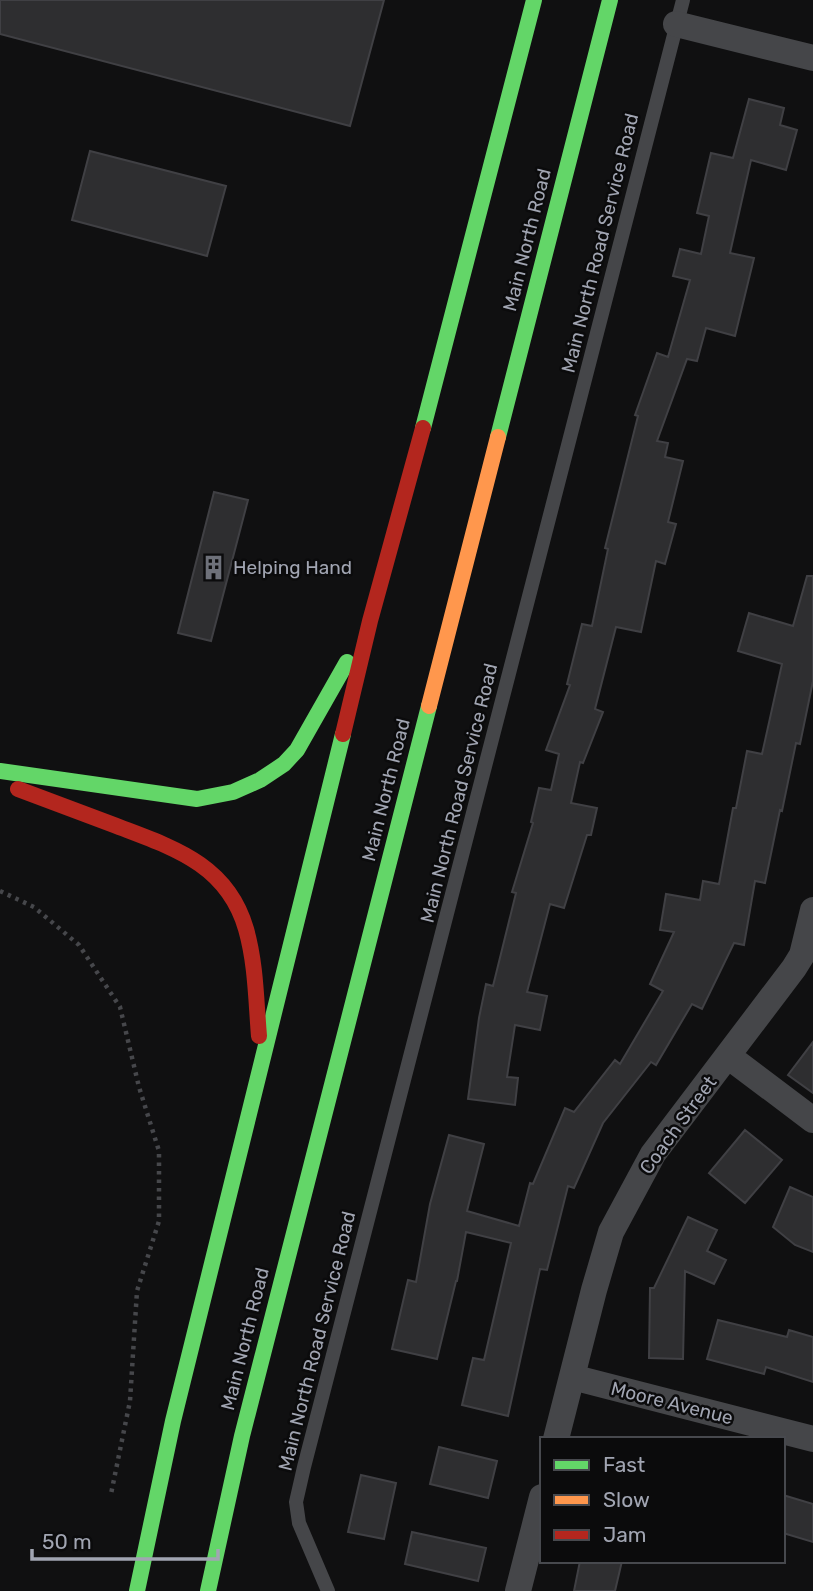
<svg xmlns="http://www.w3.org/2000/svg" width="813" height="1591" viewBox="0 0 813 1591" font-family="Rubik,sans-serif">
<rect width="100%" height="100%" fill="#101011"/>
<path fill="#2e2e30" stroke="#404044" stroke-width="2" d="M0 0H384L350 126 0 34Z
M749 99 784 108 780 125 797 130 786 170 751 160 730 253 754 258 735 336 706 328 697 361 687 359 657 441 668 443 665 457 683 461 668 522 676 524 665 564 656 561 641 632 616 627 595 709 603 712 583 763 580 762 571 803 597 808 591 835H587L564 908 550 904 527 992 547 996 540 1030 515 1025 507 1077 518 1078 515 1105 468 1099 479 1018 486 984 493 986 516 893 512 892 533 823 531 822 539 788 551 790 559 754 546 750 570 685 567 684 582 624 592 626 608 549 605 548 638 416 635 415 657 353 668 357 690 280 673 276 680 249 701 254 709 216 697 213 711 153 733 158Z
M90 151 226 186 207 256 72 220Z
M214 492 248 500 211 641 178 633Z
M807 576H813V681L800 744 796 743 782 811 780 810 765 883 755 881 744 945 734 943 702 1009 692 1004 656 1065 651 1062 603 1123 574 1188 568 1186 547 1270 540 1269 508 1416 462 1405 473 1358 484 1360 511 1243 466 1232 457 1281H456L437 1359 392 1349 408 1280 416 1282 430 1204 449 1135 484 1144 467 1211 519 1226 530 1183 533 1184 565 1108 574 1112 615 1060 620 1064 663 991 650 984 674 932 660 930 666 894 700 900 703 881 719 884 733 808H736L747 751 762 754 782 664 738 651 749 613 793 626Z
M813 1042V1093L788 1075Z
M745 1130 782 1160 745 1203 709 1173Z
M790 1187 813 1197V1252L795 1245 773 1227Z
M688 1217 717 1230 707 1251 726 1260 714 1284 685 1271 683 1359 649 1358 650 1288H654Z
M718 1320 787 1337 789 1330 813 1337V1382L766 1367 764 1374 707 1359Z
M439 1447 497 1461 488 1498 430 1484Z
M361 1475 396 1483 384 1539 348 1532Z
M783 1495 813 1504V1542L783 1533Z
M412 1532 486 1548 478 1581 405 1564Z
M580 1561H622L615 1591H574Z"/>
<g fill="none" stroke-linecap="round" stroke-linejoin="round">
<path stroke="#46474b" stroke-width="4.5" stroke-dasharray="3.5 5" stroke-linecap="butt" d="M0 891 34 907 79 945 120 1007 139 1087 159 1151V1221L137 1291 130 1401 111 1494"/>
<path stroke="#454649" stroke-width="14" d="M328 1591 299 1523 296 1502 304 1467 683 0"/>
<path stroke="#454649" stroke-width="26" d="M676 24 813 58
M728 1056 813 1120
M572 1377 813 1439
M556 1439 594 1290 611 1232 653 1154 794 968 802 955 813 910
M518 1591 542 1497"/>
<path stroke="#63d668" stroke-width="16" d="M423 428 534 0
M498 437 610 0
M0 771 197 799 233 792 260 780 284 764 297 750 347 662
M137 1591 173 1421 343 734
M208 1591 242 1436 429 706"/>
<path stroke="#ff974d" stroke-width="16" d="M429 706 498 437"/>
<path stroke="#b3261e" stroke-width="16" d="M343 734 370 621 423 428
M18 789C50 801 82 813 114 825 171 847 227 863 246 929 256 964 256 1001 259 1036"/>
</g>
<defs>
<symbol id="building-bare" viewBox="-9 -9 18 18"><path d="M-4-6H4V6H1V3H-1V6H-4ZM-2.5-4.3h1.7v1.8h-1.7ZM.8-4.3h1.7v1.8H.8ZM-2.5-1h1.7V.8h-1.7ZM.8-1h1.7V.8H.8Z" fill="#6e717a" stroke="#0b0b0c" stroke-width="2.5" paint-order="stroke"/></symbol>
</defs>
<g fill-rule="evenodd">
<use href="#building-bare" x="196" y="550" width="35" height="35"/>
</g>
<g text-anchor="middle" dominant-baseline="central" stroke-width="5" stroke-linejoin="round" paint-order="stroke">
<g font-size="19" fill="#a1a5b2" stroke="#0b0b0c">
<text transform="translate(527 240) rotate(-76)">Main North Road</text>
<text transform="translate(600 243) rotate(-76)">Main North Road Service Road</text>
<text transform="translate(386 790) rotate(-76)">Main North Road</text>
<text transform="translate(459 793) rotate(-76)">Main North Road Service Road</text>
<text transform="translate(678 1125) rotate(-54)">Coach Street</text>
<text transform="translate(245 1339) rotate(-76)">Main North Road</text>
<text transform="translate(317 1341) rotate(-76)">Main North Road Service Road</text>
<text transform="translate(672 1403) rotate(14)">Moore Avenue</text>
</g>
<g font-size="19" fill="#a1a5b2" stroke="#0b0b0c" text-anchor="start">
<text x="233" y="567">Helping Hand</text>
</g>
</g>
<rect x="540" y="1437" width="245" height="126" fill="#0b0b0c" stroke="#47494e" stroke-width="2"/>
<rect x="554" y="1460" width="35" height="10" fill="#63d668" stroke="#47494e" stroke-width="2"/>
<text x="603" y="1472" font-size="21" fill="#a1a5b2">Fast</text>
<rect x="554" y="1495" width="35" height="10" fill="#ff974d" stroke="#47494e" stroke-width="2"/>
<text x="603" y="1507" font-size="21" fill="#a1a5b2">Slow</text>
<rect x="554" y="1530" width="35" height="10" fill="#b3261e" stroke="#47494e" stroke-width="2"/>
<text x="603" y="1542" font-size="21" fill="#a1a5b2">Jam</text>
<path d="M32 1549v10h186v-10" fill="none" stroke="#a1a5b2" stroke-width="3.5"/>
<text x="42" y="1549" font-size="21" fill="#a1a5b2" stroke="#0b0b0c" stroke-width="5" paint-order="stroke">50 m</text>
</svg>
